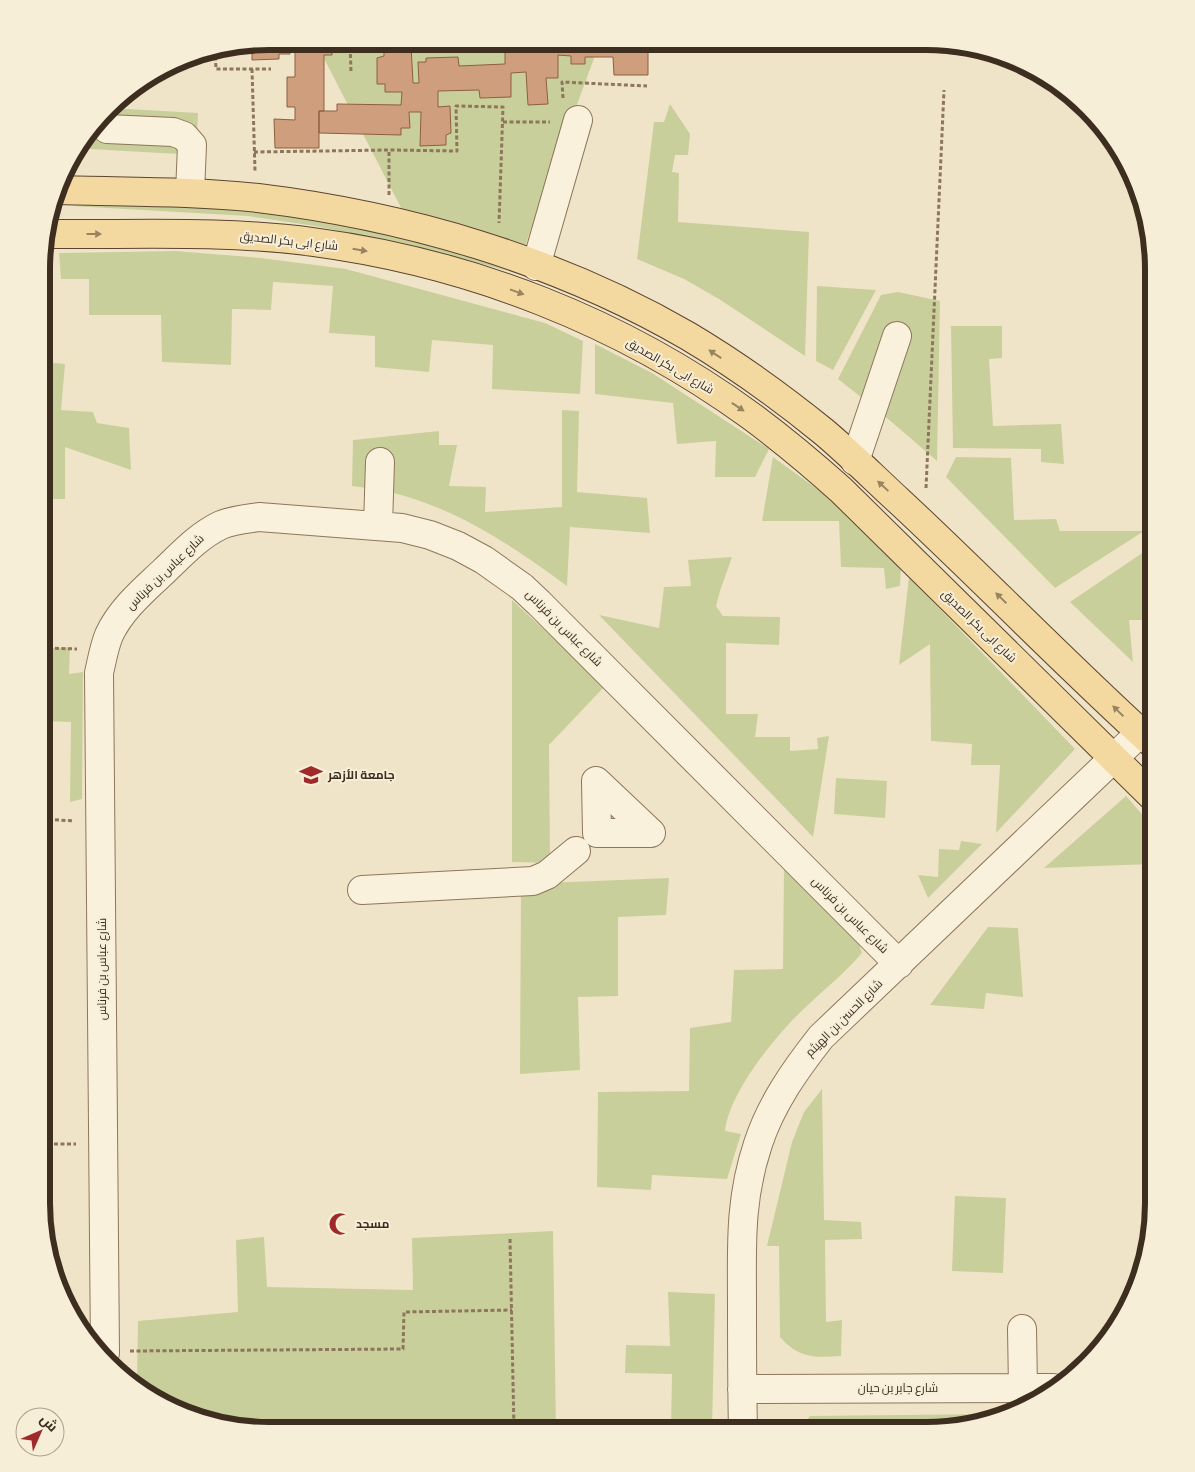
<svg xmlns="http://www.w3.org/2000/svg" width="1195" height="1472" viewBox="0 0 1195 1472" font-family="'Crimson Pro',Cairo,serif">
<rect width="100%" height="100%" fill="#f0e4c8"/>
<path fill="#c9cf9b" d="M315 41 600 42 521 257 648 307 857 472 697 350 573 291 516 273 415 246 315 226 248 216 72 206 197 198 412 229Z
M919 43H956L960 45V55L919 52Z
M670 104 690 134 688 155H675L672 172 679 173 678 222 809 232 805 356 719 299 684 279 637 259 654 122H664Z
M110 108 198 113 196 155 90 149 91 132Z
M176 251 261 258 346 269 545 323 583 341 580 394 492 389 493 345 432 340 429 372 375 367V336L329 333 333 286 273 282 271 310 232 309 231 365 162 362 161 315H89V279H61L59 253Z
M817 286 876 290 833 370 816 361Z
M898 292 940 301 937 461 880 412 838 379 881 295Z
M1154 317V439L1145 319Z
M951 326H1002V358L989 359 993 426 1061 424 1064 464 1041 462V449L953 448Z
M595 344 652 373 769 449 755 477H715L716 441 677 444 673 403 595 394Z
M43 362 65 364 61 410 93 412 97 423 129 428 131 470 65 447V499H51L49 549H43Z
M562 410 579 411 577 492 647 498 650 533 570 527 567 586C511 545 458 509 390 492 378 489 365 488 352 486L353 440 439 431V445H457L449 486 486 487 485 512 562 507Z
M773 457 842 507 901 566 900 586 886 589 884 568 841 567 839 521H762Z
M956 457 1011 458 1014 520 1056 519 1060 531H1144L1055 588 946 477Z
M1154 545V562L1145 563 1149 620H1129L1133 662 1070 602Z
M732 557 720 591 716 606 723 616 780 617 779 645 726 643V714H758L755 737H790V751L818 749 817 738 829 736 813 837 599 615 659 628 664 587 691 586 688 560Z
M909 577 1075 749 996 833 1000 765H971L972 744 931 741 930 644 899 665Z
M512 600 605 686 549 745 550 863 512 862Z
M42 622H46L43 649 70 647 69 674 83 672 82 799 70 802 71 722 42 721Z
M836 778 887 781 885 818 834 814Z
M1126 796 1153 827V864L1044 868Z
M961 841 982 844 928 898 918 875 938 877 939 849 959 850Z
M784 867 857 938 862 953C846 972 827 987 809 1004 779 1031 730 1090 725 1131L741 1134 727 1179 652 1175 651 1190 597 1187 598 1092 689 1091 690 1028 731 1022 734 970 783 969Z
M669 878 666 915 618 917V996L578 997 580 1070 520 1074 521 884Z
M988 927 1018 928 1023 997 986 993 984 1009 930 1005Z
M822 1089 824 1220 861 1222 862 1239 825 1240 826 1322 842 1320 841 1356C815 1358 798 1358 780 1337L779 1246H767L792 1142 804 1112Z
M955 1196 1006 1198 1003 1273 952 1271Z
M553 1231 556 1430H254L196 1419 143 1393 137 1387 138 1321 238 1312 236 1240 264 1237 267 1287 413 1290 412 1238Z
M668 1292 715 1294 712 1430H671L672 1374 625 1373 626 1345 670 1346Z
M994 1414 941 1430H800L810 1416Z"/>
<path fill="#cf9f7d" stroke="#8d5f41" d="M269 41H290V54H279V59L252 60V50H239V46Z
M295 41H332V55H324V111H319V148H275L274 119 295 120V107H287V77H295Z
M481 42H514L515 48 525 47V42H648V75H614L613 57H585V64H571V56L558 55V78H546L548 104 528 105 526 72 511 73V97L480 98 479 90 438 91V107L450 106 451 133 446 135V145L420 146 421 112H409L410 128H401V135L319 133V111H337V104L401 105 402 92H385V84H377V58L384 56V46L411 45 413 83H419L418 62H426V58L458 57 459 66 505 64V50L481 51Z"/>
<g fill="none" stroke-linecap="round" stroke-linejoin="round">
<defs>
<path id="minor" d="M107 129 173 132 184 136 192 145 190 193
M536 266 578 120
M855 461 897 336
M378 526 380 462
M596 781 651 833H597Z
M362 890 533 881 547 875 576 851
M1022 1329 1023 1388
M105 1353 99 673C102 660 104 647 109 635 121 609 144 590 164 571 182 554 198 536 221 525 233 520 246 519 259 517L402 528 430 535 458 546 484 560 522 587 539 603 899 964
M742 1389 1053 1388
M743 1430C742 1389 742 1347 742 1305 742 1247 739 1201 758 1144 771 1104 795 1070 821 1037L1140 733"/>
<path id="major" d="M60 190C126 192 192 191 258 198 407 216 557 260 688 336 735 364 781 397 824 432 850 454 874 478 899 501 985 581 1067 666 1153 744
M45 234C134 235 225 230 313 242 471 263 622 322 751 416 782 439 812 464 841 490L1153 797"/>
</defs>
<use href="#minor" stroke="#8d765c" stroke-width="30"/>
<use href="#major" stroke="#5b4430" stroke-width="30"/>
<path stroke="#8d765c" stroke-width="3" stroke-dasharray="4 2.5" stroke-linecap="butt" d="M350 41 351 72
M215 50 216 69H271
M252 69 255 171
M563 98 562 82 647 86
M503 122H550
M254 152 389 150 457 151 456 106 503 107 499 223
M389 195V150
M926 488 944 90
M42 648 77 649
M42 819 74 821
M41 1144H76
M510 1239 514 1430
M67 1304H78
M130 1351 403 1349 404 1312 512 1310"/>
<use href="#minor" stroke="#faf1dc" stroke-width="28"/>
<use href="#major" stroke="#f3d9a0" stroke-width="28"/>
</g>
<defs><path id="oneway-solid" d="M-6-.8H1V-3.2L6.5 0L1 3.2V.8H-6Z" transform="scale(1.25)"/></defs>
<g fill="#988460">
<use href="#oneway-solid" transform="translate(94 234)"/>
<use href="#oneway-solid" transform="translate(360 250) rotate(9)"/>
<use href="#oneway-solid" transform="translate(517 292) rotate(20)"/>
<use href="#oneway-solid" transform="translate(715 354) rotate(-147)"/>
<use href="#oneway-solid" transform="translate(738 407) rotate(34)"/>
<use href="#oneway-solid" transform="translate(883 486) rotate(-137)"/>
<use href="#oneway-solid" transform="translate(1001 598) rotate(-136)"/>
<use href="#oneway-solid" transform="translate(1118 711) rotate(-136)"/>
</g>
<defs>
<symbol id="university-bare" viewBox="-9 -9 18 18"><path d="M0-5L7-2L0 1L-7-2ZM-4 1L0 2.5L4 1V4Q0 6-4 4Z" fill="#9e2a2b" stroke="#f7eed8" stroke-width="2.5" paint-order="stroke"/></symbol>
<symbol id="mosque-bare" viewBox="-9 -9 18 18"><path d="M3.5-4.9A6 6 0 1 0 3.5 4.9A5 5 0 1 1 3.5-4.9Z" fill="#9e2a2b" stroke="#f7eed8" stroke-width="2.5" paint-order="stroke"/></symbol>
</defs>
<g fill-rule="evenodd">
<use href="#university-bare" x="295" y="759" width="32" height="32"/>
<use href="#mosque-bare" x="324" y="1208" width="32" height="32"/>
</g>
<g text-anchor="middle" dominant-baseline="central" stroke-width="4" stroke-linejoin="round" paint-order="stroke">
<g font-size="12" fill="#3d2e20" stroke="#f7eed8">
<text transform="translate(289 241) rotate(6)">شارع ابى بكر الصديق</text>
<text transform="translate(670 366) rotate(30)">شارع ابى بكر الصديق</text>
<text transform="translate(165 572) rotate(-44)">شارع عباس بن فرناس</text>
<text transform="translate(979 626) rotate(44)">شارع ابى بكر الصديق</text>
<text transform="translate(564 628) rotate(45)">شارع عباس بن فرناس</text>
<text transform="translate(850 915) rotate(45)">شارع عباس بن فرناس</text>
<text transform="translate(102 969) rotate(-90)">شارع عباس بن فرناس</text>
<text transform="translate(844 1018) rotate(-45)">شارع الحسن بن الهيثم</text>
<text x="898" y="1388">شارع جابر بن حيان</text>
</g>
<g font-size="12" font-weight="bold" fill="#3d2e20" stroke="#f7eed8" text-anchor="start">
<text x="328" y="775">جامعة الأزهر</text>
<text x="356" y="1224">مسجد</text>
</g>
</g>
<path d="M0 0H1195V1472H0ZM269 50H926A219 219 0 0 1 1145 269V1203A219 219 0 0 1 926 1422H269A219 219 0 0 1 50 1203V269A219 219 0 0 1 269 50Z" fill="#f7eed8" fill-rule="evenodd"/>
<path fill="none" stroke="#3d2e20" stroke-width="6" d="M269 50H926A219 219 0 0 1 1145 269V1203A219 219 0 0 1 926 1422H269A219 219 0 0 1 50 1203V269A219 219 0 0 1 269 50Z"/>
<g transform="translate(40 1432) rotate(45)"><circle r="24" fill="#f7eed8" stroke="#ada18e"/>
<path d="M0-4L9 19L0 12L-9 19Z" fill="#9e2a2b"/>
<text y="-8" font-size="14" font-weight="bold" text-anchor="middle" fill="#3d2e20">ش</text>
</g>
</svg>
